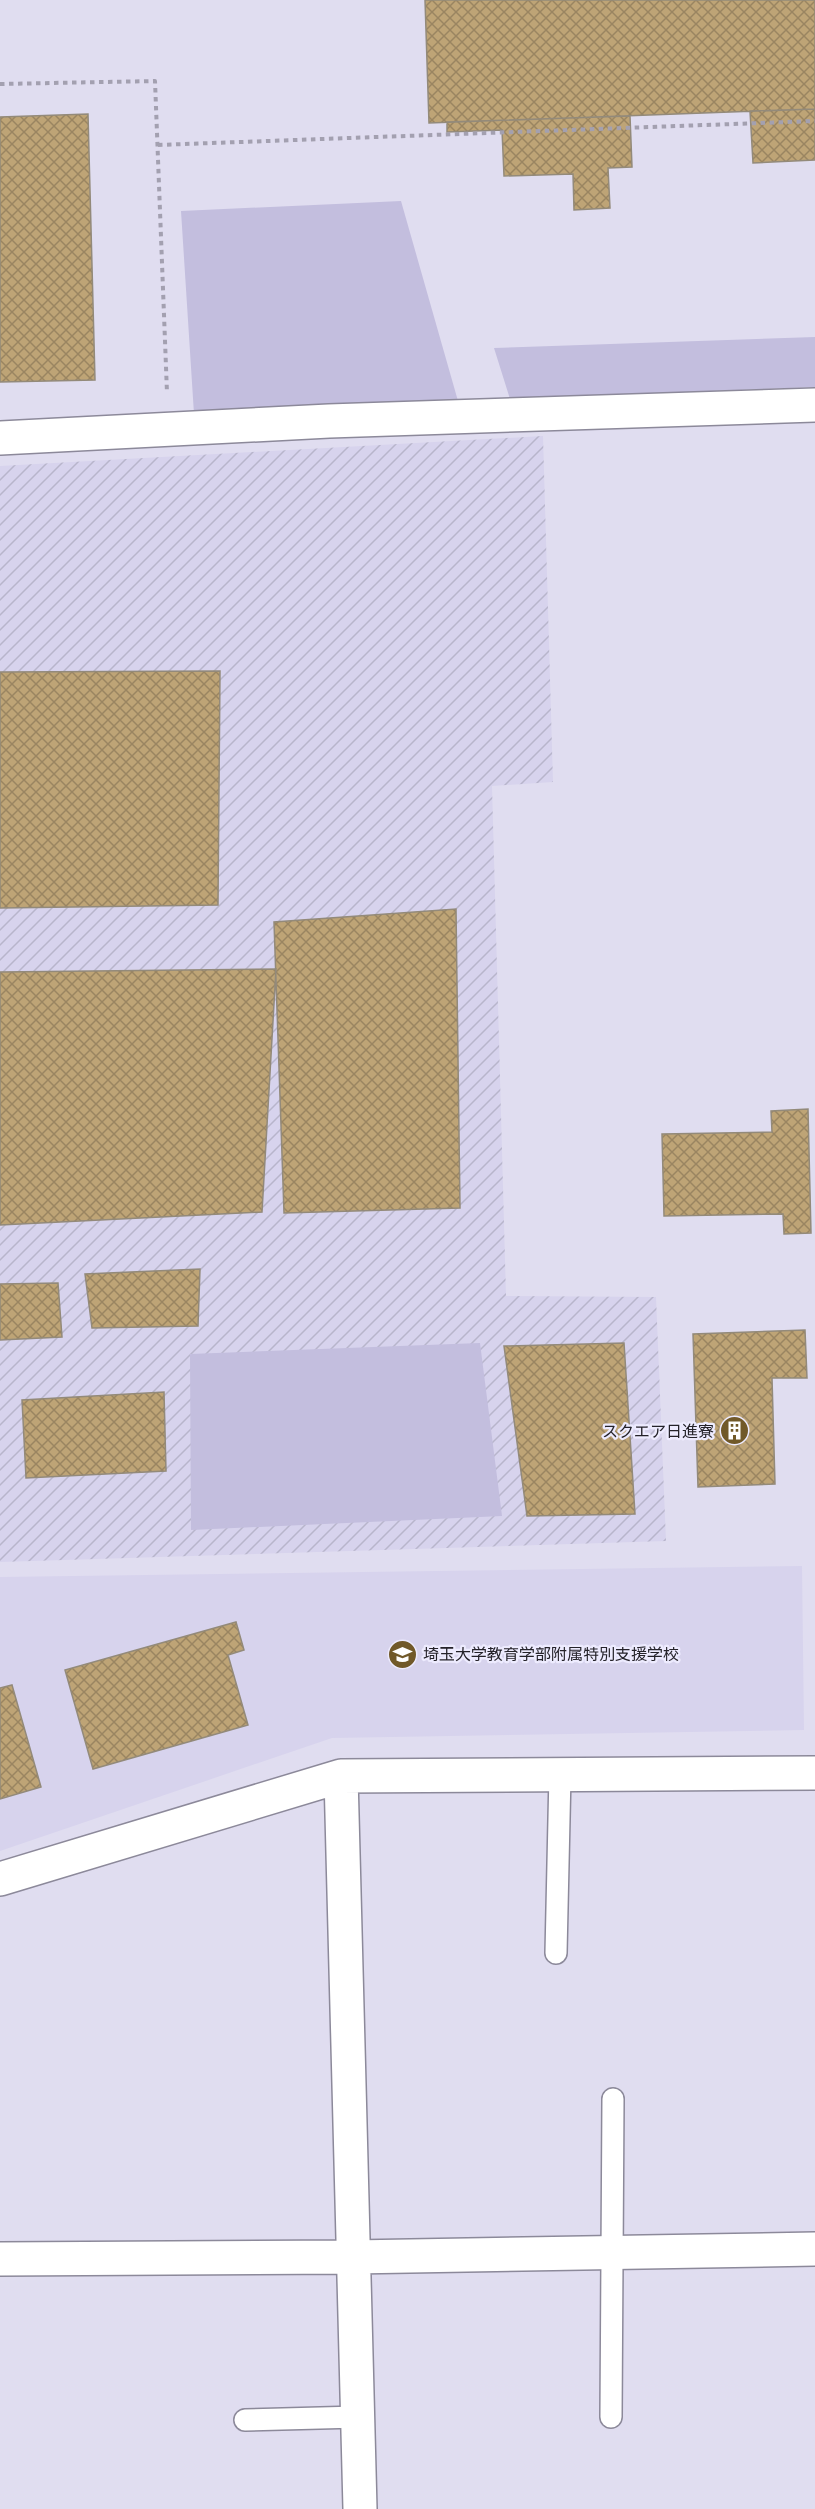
<svg xmlns="http://www.w3.org/2000/svg" width="815" height="2509" viewBox="0 0 815 2509" font-family="Merriweather,'Noto Sans JP',serif">
<defs>
<pattern id="industrial-furrows" width="10" height="10" patternUnits="userSpaceOnUse" patternTransform="scale(1.5)"><rect width="10" height="10" fill="#d7d3ed"/><path d="M-1 1l2-2M0 10L10 0M9 11l2-2" fill="none" stroke="#b8b5cb"/></pattern>
<pattern id="building-cross-hatch" width="8" height="8" patternUnits="userSpaceOnUse" patternTransform="scale(1.5)"><rect width="8" height="8" fill="#bea476"/><path d="M0 0l8 8M0 8l8-8" fill="none" stroke="#9a8561"/></pattern>
</defs>
<rect width="100%" height="100%" fill="#e0ddf0"/>
<path fill="#d7d3ed" d="M802 1566 804 1730 332 1738 0 1851V1577Z"/>
<path fill="url(#industrial-furrows)" d="M543 436 553 782 492 786 506 1296 656 1297 666 1541 0 1562V466Z"/>
<path fill="#c3bede" d="M401 201 458 401 194 414 181 211Z
M815 337V387L510 399 494 348Z
M480 1343 502 1516 191 1530 190 1354Z"/>
<path fill="url(#building-cross-hatch)" stroke="#938a7a" stroke-width="1.5" d="M425 0H815V109L429 123Z
M815 109V160L753 163 750 111Z
M88 114 95 380 0 382V117Z
M630 116 632 167 608 168 610 208 574 210 573 174 504 176 502 130 447 132V122Z
M220 671 218 905 0 908V672Z
M456 909 460 1208 284 1213 274 922Z
M276 969 262 1212 0 1225V972Z
M808 1109 811 1233 784 1234 783 1214 664 1216 662 1134 772 1132 771 1111Z
M200 1269 198 1326 92 1328 85 1274Z
M58 1283 62 1337 0 1340V1284Z
M805 1330 807 1378H772L775 1484 698 1487 693 1334Z
M624 1343 635 1514 527 1516 504 1346Z
M164 1392 166 1471 26 1478 22 1400Z
M236 1622 244 1650 228 1655 248 1725 93 1769 65 1670Z
M12 1685 41 1787 0 1799V1688Z"/>
<g fill="none" stroke-linecap="round" stroke-linejoin="round">
<defs>
<path id="lane" d="M556 1953 560 1774
M611 2417 613 2099
M245 2420 358 2417"/>
<path id="street" d="M341 1776 360 2509
M0 1879 341 1776 815 1773
M0 2259 353 2257 815 2249"/>
<path id="secondary" d="M0 438 329 421 815 405"/>
</defs>
<use href="#lane" stroke="#8c899a" stroke-width="24"/>
<use href="#street" stroke="#8c899a" stroke-width="36"/>
<use href="#secondary" stroke="#8c899a" stroke-width="36"/>
<path stroke="#a3a0b0" stroke-width="4" stroke-dasharray="4.5 4.5" stroke-linecap="butt" d="M0 84 155 81 167 393
M158 145 815 121"/>
<use href="#lane" stroke="#fff" stroke-width="21"/>
<use href="#street" stroke="#fff" stroke-width="33"/>
<use href="#secondary" stroke="#fff" stroke-width="33"/>
</g>
<defs>
<symbol id="building-disc" viewBox="-11 -11 22 22"><circle r="9.5" fill="#715929" stroke="#edebfe"/><path d="M-4-6H4V6H1V3H-1V6H-4ZM-2.5-4.3h1.7v1.8h-1.7ZM.8-4.3h1.7v1.8H.8ZM-2.5-1h1.7V.8h-1.7ZM.8-1h1.7V.8H.8Z" fill="#fff"/></symbol>
<symbol id="school-disc" viewBox="-11 -11 22 22"><circle r="9.5" fill="#715929" stroke="#edebfe"/><path d="M0-5L7-2L0 1L-7-2ZM-4 1L0 2.5L4 1V4Q0 6-4 4Z" fill="#fff"/></symbol>
</defs>
<g fill-rule="evenodd">
<use href="#building-disc" x="718" y="1414" width="33" height="33"/>
<use href="#school-disc" x="386" y="1638" width="33" height="33"/>
</g>
<g text-anchor="middle" dominant-baseline="central" stroke-width="4.5" stroke-linejoin="round" paint-order="stroke">
<g font-size="16" fill="#242229" stroke="#edebfe" text-anchor="end">
<text x="714" y="1431">スクエア日進寮</text>
<text x="423" y="1654" text-anchor="start">埼玉大学教育学部附属特別支援学校</text>
</g>
</g>
</svg>
